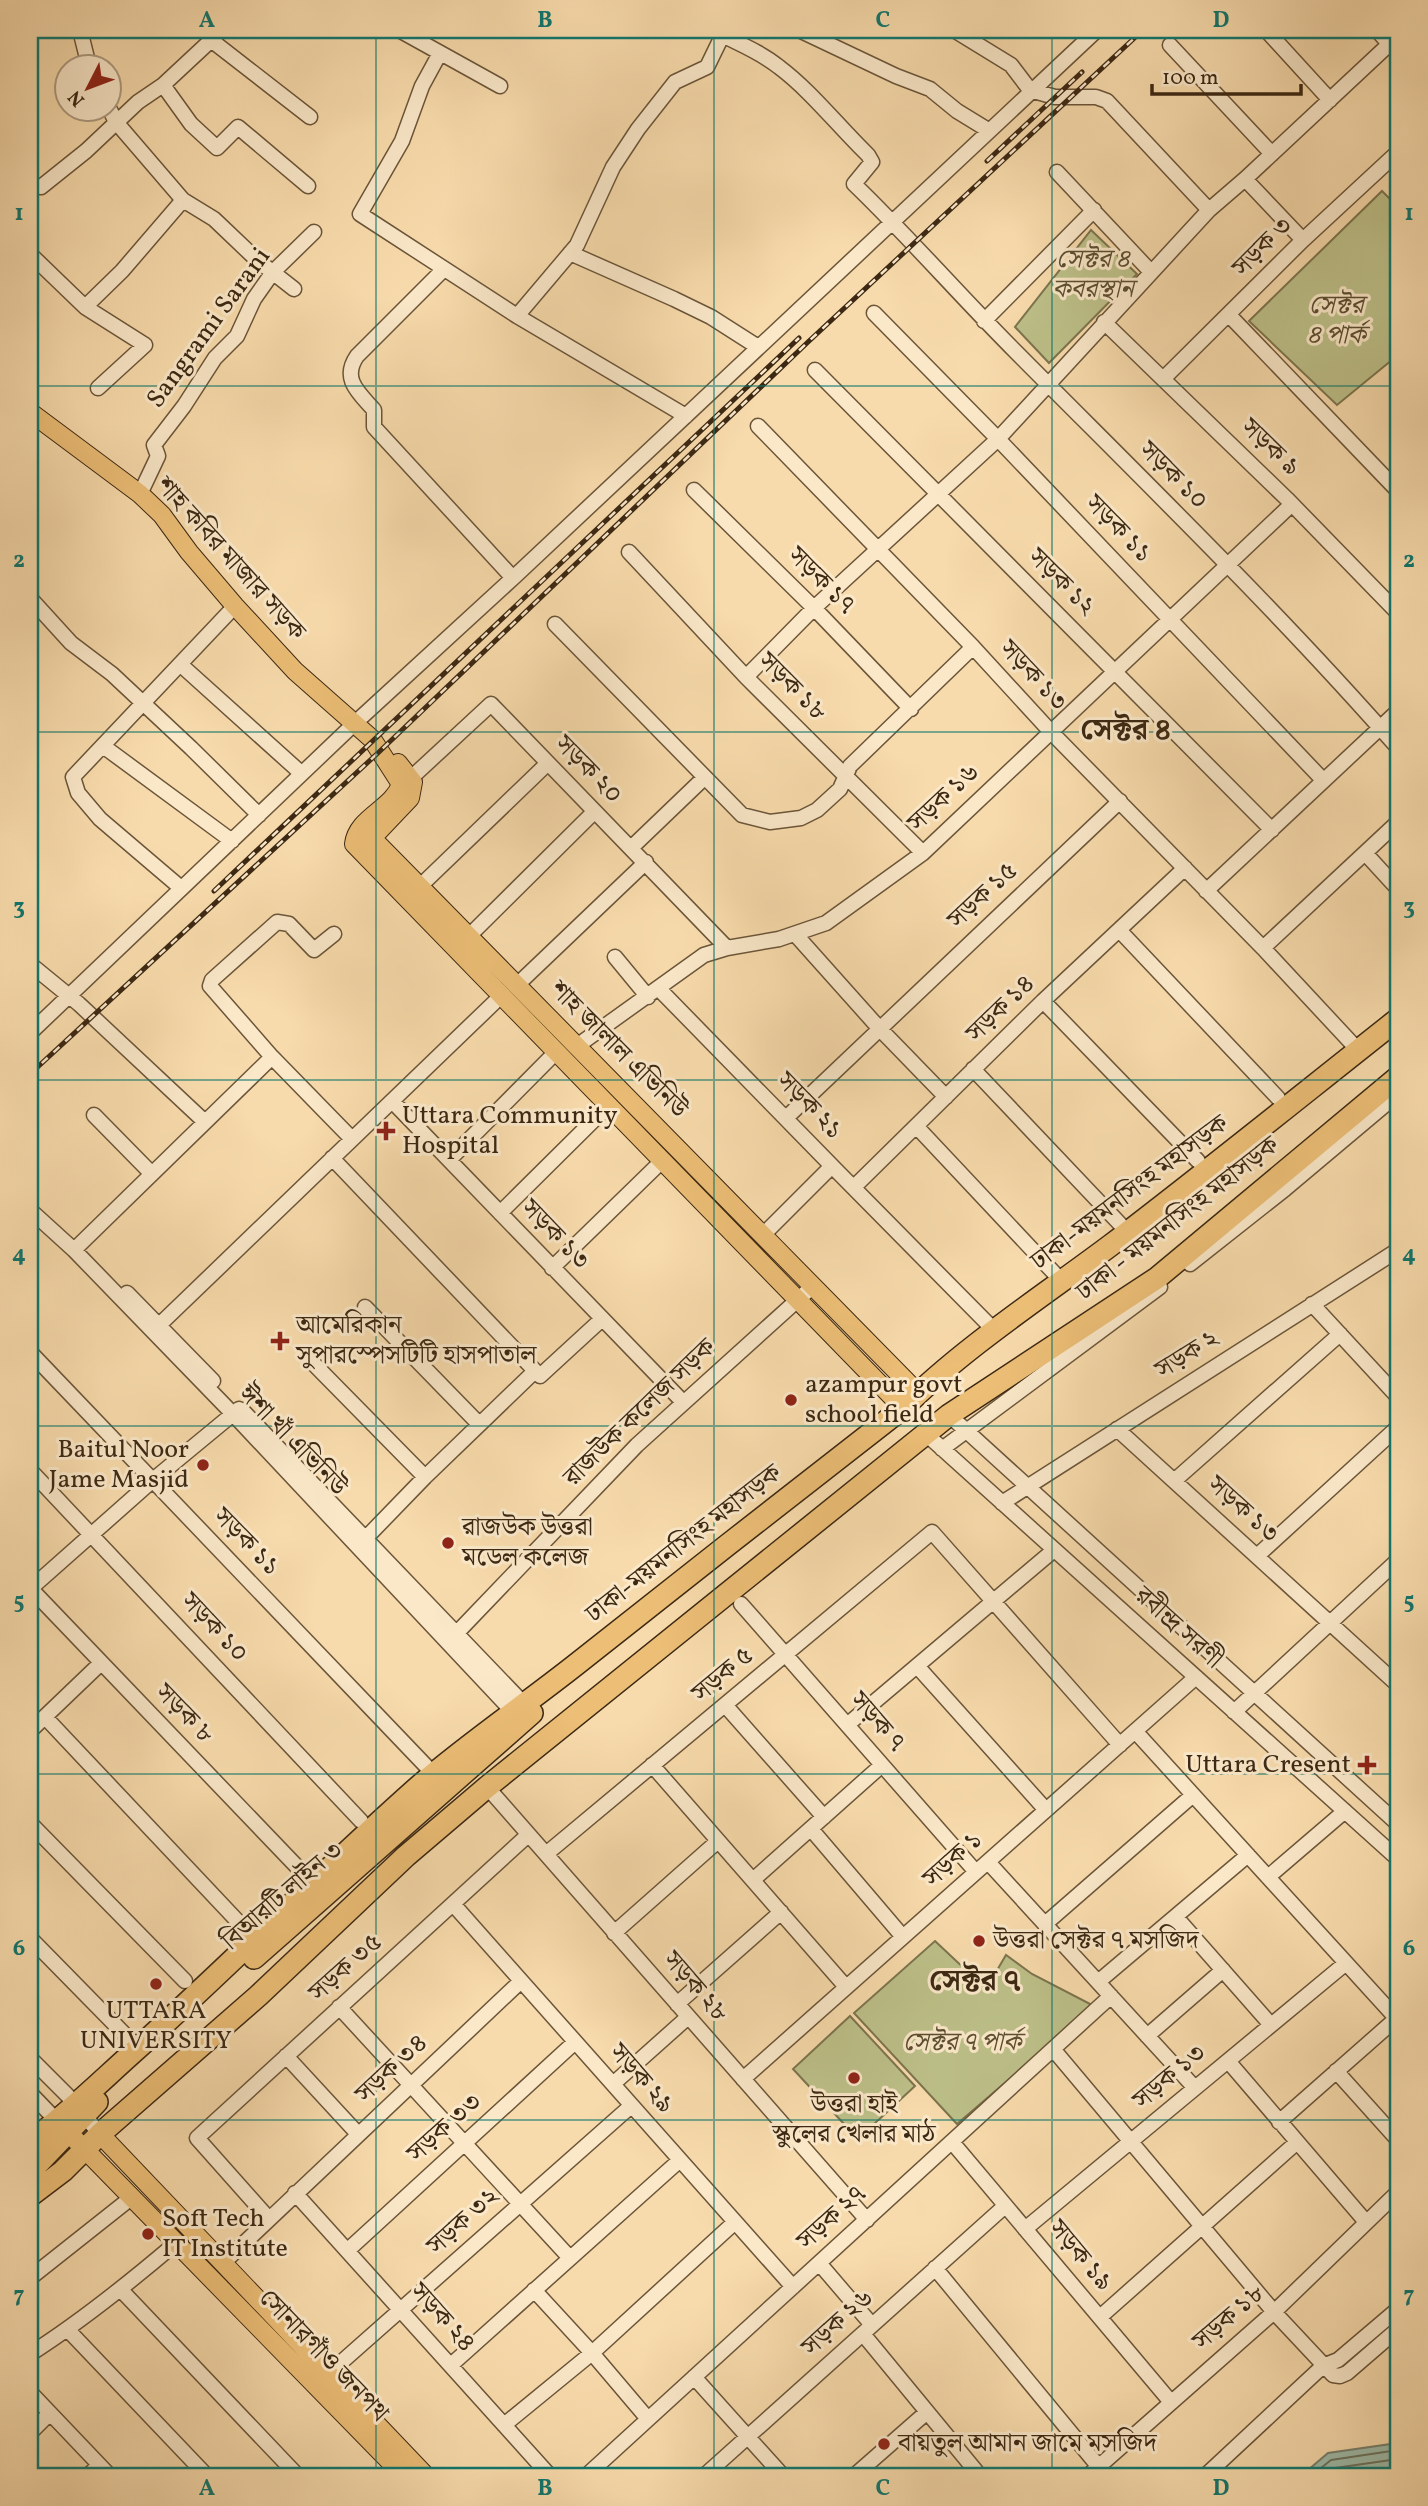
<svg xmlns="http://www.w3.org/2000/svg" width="1428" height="2506" viewBox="0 0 1428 2506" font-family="Vollkorn,'Noto Serif Bengali',serif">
<rect width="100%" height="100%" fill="#f8dbac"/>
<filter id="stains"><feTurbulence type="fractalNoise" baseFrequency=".00286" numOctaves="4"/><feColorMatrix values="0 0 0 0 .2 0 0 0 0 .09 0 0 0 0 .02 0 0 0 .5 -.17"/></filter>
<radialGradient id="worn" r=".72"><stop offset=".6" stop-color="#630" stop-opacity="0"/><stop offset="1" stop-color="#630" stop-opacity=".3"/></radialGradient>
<path fill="#bdc089" stroke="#7c744e" stroke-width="2" d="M1382 191 1398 207V355L1337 405 1249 321Z
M1091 230 1137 274 1049 363 1015 327Z
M935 1941 986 1989 1006 1955 1032 1974 1094 2006 957 2124 854 2013Z
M850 2016 915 2086 858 2139 793 2069Z"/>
<path fill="#9dbba9" stroke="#76806d" stroke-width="2" d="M1398 2443V2476H1301L1328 2453Z"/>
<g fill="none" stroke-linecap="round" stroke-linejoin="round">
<path stroke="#6c725e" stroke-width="2" d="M1311 2476 1331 2460 1398 2450
M1325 2476 1335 2468 1398 2459"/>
<defs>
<path id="minor" d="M80 30 89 66
M399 30 500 86
M799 30 896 76 930 89 957 111 988 130
M954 30 1011 65 1030 90 1055 97H1096L1107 101 1209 210
M1266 30 1330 100
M1377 30 1389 44
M722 35C742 45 762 53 779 67 811 91 839 127 868 155L872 162 854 184C910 238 961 297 1016 352 1145 482 1277 610 1398 748
M211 40 310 117
M1170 45 1272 154
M440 53 422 86 402 141 360 214 517 316 577 245 613 167 638 129 675 82 707 67 725 30
M163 85 191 124 217 148 238 127 308 186
M1057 172 1151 272
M1245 179 1303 240
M30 192 34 186 41 187 86 151 138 102 163 85 222 30
M183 200 214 219 257 260 294 289
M570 253 674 299 711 317 758 347
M30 254 85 307 122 271 183 200 116 122 108 106
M444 269 357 356C341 379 359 393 374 410V427L513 578
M85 307 145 345 98 388
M874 313 998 439 1323 780
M1229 315 1398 491
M517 316 686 416
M984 321 1094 210
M1104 322 1287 499 1398 613
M815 370 1272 830
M1164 378 1303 240 1398 152
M758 426 973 647 1051 732 1263 948 1358 1050
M694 490 814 608 911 709
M140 494 158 456 154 445 184 406 215 358 237 336 254 299 273 272 314 232
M629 552 746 677 923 853
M30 598 71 643 112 674 191 748 259 815
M555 624 742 815 770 822 801 818 817 810 840 789 850 766 973 647
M181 665 301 773
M746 677 814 608 998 439 1209 210 1245 179 1398 36
M103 746 232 841
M411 778 491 704 727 948
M631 848 704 778
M1365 853 1398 889
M181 888 100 819 78 793 73 777 235 606
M1206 891 1398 711
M413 893 548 763
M1120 931 1278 1098
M334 934 314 950 289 924 277 922 212 980 210 986 272 1057 352 1139
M795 934 879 1028 946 1097
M469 936 594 812
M1263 948 1398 822
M615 957 648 997
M30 964 79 1004 205 1122
M517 985 646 862
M659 989 832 1166 763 1235 832 1166 991 1327
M1043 1001 1198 1161
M30 1033 355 723 513 578 1097 30
M577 1046 704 955 727 948 779 939 826 923 923 853 1292 504
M973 1069 1120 1224
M392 1101 683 1402
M94 1115 151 1173
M787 1117 1120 801
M916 1126 1056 1275
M332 1158 540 1376 602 1319
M449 1160 556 1052
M854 1187 1043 1001 1185 868
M30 1210 74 1250 233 1414 513 1712
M500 1213 608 1106
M74 1250 272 1057
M1190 1264 1285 1189 1398 1094
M552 1268 662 1161
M127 1293 213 1381
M1312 1304 1398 1397
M365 1307 479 1424
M154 1330 501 996
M30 1352 426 1766
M308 1358 425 1477
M242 1410 524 1704
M949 1415 1398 1824
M1117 1429 1398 1685
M926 1434 1398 1859
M942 1449 1160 1287
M30 1470 361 1821
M1174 1481 1340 1334
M1002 1503 1398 1250
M362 1542 425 1477 535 1371
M1257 1556 1398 1427
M30 1588 303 1873
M30 1589 153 1480 239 1409
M741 1604 976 1872
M451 1639 637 1445 813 1286
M917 1666 1046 1810
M725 1705 824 1817
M1234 1712 1398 1560
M45 1717 244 1928
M847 1725 1054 1550
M30 1731 101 1663
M1135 1731 1398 2020
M652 1765 846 1987
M487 1787 867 2220
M30 1823 185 1981
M811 1829 903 1937
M546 1854 932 1532 1120 1745
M988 1862 1195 2088
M1268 1877 1345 1811
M753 1880 882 1765
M453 1904 793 2287
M1176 1917 1271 2025
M1045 1924 1193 1795
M614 1933 718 1841
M30 1938 138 2048
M1098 1982 1248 1855
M677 2004 781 1912
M339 2007 570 2258
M1147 2036 1223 1970
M1053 2049 1274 2312 1333 2375 1340 2376 1347 2373 1398 2329
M286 2056 358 2134
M30 2058 67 2095 100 2134
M1228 2061 1366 2222
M1336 2071 1398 2140
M743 2079 1196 1677
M613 2084 688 2017
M30 2093 58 2122
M1279 2122 1397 2018
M952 2142 1170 2401
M295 2193 550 2476
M269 2219 197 2138 528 1835
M1025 2229 1346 1963
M348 2250 575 2042
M819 2263 872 2325
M222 2264 521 1981
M935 2268 1099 2467
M30 2278 131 2198
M121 2290 298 2476
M534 2290 592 2353 648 2419
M1100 2317 1296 2143
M68 2330 207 2476
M863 2334 980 2476
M30 2354C82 2321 129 2283 176 2243
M451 2365 680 2160
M328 2374 631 2106
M694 2377 783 2476
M30 2392 110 2476
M504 2425 592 2353 735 2222
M30 2433 50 2413
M88 2476 99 2465
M586 2476 1111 1996
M704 2476 1005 2206
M854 2476 927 2412
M1088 2476 1274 2312 1398 2192
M1205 2476 1323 2366 1338 2360 1398 2309"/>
<path id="major" d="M30 412 140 494 162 515 189 552 235 606 295 671 372 739 401 784C393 809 357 817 354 844L903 1408
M398 763 413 782 410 798 372 838 918 1393
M60 2124 404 2476
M100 2134 426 2476"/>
<path id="highway" d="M254 1958 532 1713
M30 2142C69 2113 102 2080 138 2048 233 1962 323 1871 419 1786 470 1742 525 1705 578 1663 686 1577 794 1493 903 1408 963 1348 1043 1296 1111 1245 1208 1171 1303 1094 1398 1019
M30 2172 97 2102
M30 2196 63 2171 100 2134 258 1996 406 1856 487 1787 949 1415 1157 1278 1398 1077"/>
</defs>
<use href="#minor" stroke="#6b5539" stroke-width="17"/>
<use href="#major" stroke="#3c2813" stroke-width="20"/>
<use href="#highway" stroke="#3c2813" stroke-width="24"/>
<use href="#minor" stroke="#fae8c9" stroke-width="14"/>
<use href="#major" stroke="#ecbe76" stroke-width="18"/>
<use href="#highway" stroke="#ecbe76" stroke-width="21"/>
<defs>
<path id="rail" d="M987 161 1082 72
M214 891 799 338
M30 1074 379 752 808 342 1143 30"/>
</defs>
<use href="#rail" stroke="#3c2813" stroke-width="5"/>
<use href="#rail" stroke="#fae8c9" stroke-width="2.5" stroke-dasharray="8" stroke-linecap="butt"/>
</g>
<path fill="none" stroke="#0f766e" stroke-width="2" stroke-opacity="0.55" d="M376 30V2476M714 30V2476M1052 30V2476M30 386H1398M30 732H1398M30 1080H1398M30 1426H1398M30 1774H1398M30 2120H1398"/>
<g fill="#8f2418" stroke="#fae8c9" stroke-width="2.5">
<path d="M382.5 1120.5h7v7h7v7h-7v7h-7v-7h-7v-7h7z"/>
<path d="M276.5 1330.5h7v7h7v7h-7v7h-7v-7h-7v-7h7z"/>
<circle cx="791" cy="1400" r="7"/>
<circle cx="203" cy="1465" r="7"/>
<circle cx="448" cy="1543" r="7"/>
<path d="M1363.5 1754.5h7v7h7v7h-7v7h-7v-7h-7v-7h7z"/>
<circle cx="979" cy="1941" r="7"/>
<circle cx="156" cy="1984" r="7"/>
<circle cx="854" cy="2078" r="7"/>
<circle cx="148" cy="2234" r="7"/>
<circle cx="884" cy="2444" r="7"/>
</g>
<g text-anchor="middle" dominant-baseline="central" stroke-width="6" stroke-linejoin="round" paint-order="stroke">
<g font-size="26" fill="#3c2813" stroke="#fae8c9">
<text transform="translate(1263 247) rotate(-45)">সড়ক ৩</text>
<text transform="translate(209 328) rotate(-54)">Sangrami Sarani</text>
<text transform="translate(1270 448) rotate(44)">সড়ক ৯</text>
<text transform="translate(1173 476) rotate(45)">সড়ক ১০</text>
<text transform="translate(1118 529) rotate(46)">সড়ক ১১</text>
<text transform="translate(230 559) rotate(48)">শাহ কবির মাজার সড়ক</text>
<text transform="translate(821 581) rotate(45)">সড়ক ১৭</text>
<text transform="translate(1061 582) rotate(45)">সড়ক ১২</text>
<text transform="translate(1033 676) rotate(47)">সড়ক ১৩</text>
<text transform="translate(792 687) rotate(45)">সড়ক ১৮</text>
<text transform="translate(588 770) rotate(46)">সড়ক ২০</text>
<text transform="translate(944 798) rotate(-43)">সড়ক ১৬</text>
<text transform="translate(983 896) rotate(-43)">সড়ক ১৫</text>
<text transform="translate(1001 1009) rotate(-44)">সড়ক ১৪</text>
<text transform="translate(618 1050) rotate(45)">শাহ জালাল এভিনিউ</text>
<text transform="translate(809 1106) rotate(46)">সড়ক ২১</text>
<text transform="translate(1130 1193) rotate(-37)">ঢাকা-ময়মনসিংহ মহাসড়ক</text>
<text transform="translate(1178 1219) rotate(-38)">ঢাকা - ময়মনসিংহ মহাসড়ক</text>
<text transform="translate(555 1235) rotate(46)">সড়ক ১৩</text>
<text transform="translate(1187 1355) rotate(-32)">সড়ক ২</text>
<text transform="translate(640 1413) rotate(-44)">রাজউক কলেজ সড়ক</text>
<text transform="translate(292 1441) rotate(46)">ঈশা খাঁ এভিনিউ</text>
<text transform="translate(1243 1510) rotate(42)">সড়ক ১৩</text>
<text transform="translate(246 1542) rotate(46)">সড়ক ১১</text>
<text transform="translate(684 1544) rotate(-38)">ঢাকা-ময়মনসিংহ মহাসড়ক</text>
<text transform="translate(214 1628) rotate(47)">সড়ক ১০</text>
<text transform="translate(1178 1628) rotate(42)">রবীন্দ্র সরণী</text>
<text transform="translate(723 1675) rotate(-40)">সড়ক ৫</text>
<text transform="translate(184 1714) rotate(46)">সড়ক ৮</text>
<text transform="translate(877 1722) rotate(49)">সড়ক ৭</text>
<text transform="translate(953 1860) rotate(-42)">সড়ক ১</text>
<text transform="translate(283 1896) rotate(-41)">বিআরটি লাইন ৩</text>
<text transform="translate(346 1968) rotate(-42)">সড়ক ৩৫</text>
<text transform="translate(695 1987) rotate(49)">সড়ক ২৮</text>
<text transform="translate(392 2069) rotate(-43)">সড়ক ৩৪</text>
<text transform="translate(1170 2077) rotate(-40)">সড়ক ১৩</text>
<text transform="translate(641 2079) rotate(49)">সড়ক ২৯</text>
<text transform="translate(445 2128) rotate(-42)">সড়ক ৩৩</text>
<text transform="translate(832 2218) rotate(-42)">সড়ক ২৭</text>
<text transform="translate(463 2222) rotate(-42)">সড়ক ৩২</text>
<text transform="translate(1080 2256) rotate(50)">সড়ক ১৯</text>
<text transform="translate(442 2318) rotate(48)">সড়ক ২৪</text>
<text transform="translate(1229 2318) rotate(-41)">সড়ক ১৮</text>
<text transform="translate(838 2323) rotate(-42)">সড়ক ২৬</text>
<text transform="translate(323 2356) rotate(46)">সোনারগাঁও জনপথ</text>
</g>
<g font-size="26" font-style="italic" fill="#5c4e30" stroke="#fae8c9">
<text x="1093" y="260">সেক্টর ৪<tspan x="1093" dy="30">কবরস্থান</tspan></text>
<text x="1336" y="306">সেক্টর<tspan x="1336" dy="30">৪ পার্ক</tspan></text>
<text x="962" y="2043">সেক্টর ৭ পার্ক</text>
</g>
<g font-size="26" fill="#3c2813" stroke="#fae8c9" text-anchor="start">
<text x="402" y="1116">Uttara Community<tspan x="402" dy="30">Hospital</tspan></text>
<text x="296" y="1326">আমেরিকান<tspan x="296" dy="30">সুপারস্পেসটিটি হাসপাতাল</tspan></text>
<text x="805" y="1385">azampur govt<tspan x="805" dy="30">school field</tspan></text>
<text x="189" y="1450" text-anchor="end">Baitul Noor<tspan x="189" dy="30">Jame Masjid</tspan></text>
<text x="462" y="1528">রাজউক উত্তরা<tspan x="462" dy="30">মডেল কলেজ</tspan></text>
<text x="1351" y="1765" text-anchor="end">Uttara Cresent</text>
<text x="993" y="1941">উত্তরা সেক্টর ৭ মসজিদ</text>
<text x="156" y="2011" text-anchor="middle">UTTARA<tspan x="156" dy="30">UNIVERSITY</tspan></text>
<text x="854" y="2105" text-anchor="middle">উত্তরা হাই<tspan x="854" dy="30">স্কুলের খেলার মাঠ</tspan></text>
<text x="162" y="2219">Soft Tech<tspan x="162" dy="30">IT Institute</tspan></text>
<text x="898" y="2444">বায়তুল আমান জামে মসজিদ</text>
</g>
<g font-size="30" font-weight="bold" fill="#3c2813" stroke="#fae8c9">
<text x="1126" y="731">সেক্টর ৪</text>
<text x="975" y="1982">সেক্টর ৭</text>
</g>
</g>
<rect width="1428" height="2506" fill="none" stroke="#f8dbac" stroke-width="77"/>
<g transform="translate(88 88) rotate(228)"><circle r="33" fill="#fae8c9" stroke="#ae9b80" stroke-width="2"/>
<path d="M0-5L12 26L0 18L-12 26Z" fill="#8f2418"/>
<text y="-10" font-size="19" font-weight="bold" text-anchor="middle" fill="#3c2813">N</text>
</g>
<path d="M1152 84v10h149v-10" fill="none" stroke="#3c2813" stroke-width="3.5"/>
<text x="1162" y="84" font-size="21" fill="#3c2813" stroke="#fae8c9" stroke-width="5" paint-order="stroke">100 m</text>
<rect x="38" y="38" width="1352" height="2430" fill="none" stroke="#0f766e" stroke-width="2.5"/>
<g font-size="23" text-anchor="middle" font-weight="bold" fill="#0f766e">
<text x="207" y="27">A</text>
<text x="545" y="27">B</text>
<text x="883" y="27">C</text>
<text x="1221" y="27">D</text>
<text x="19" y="220">1</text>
<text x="1409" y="220">1</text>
<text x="19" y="567">2</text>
<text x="1409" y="567">2</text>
<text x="19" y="914">3</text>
<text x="1409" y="914">3</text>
<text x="19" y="1261">4</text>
<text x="1409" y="1261">4</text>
<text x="19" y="1608">5</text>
<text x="1409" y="1608">5</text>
<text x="19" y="1955">6</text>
<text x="1409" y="1955">6</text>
<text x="19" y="2302">7</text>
<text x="1409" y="2302">7</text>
<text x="207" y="2495">A</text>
<text x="545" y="2495">B</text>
<text x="883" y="2495">C</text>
<text x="1221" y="2495">D</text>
</g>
<rect width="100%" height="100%" filter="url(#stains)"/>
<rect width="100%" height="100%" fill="url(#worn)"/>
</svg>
